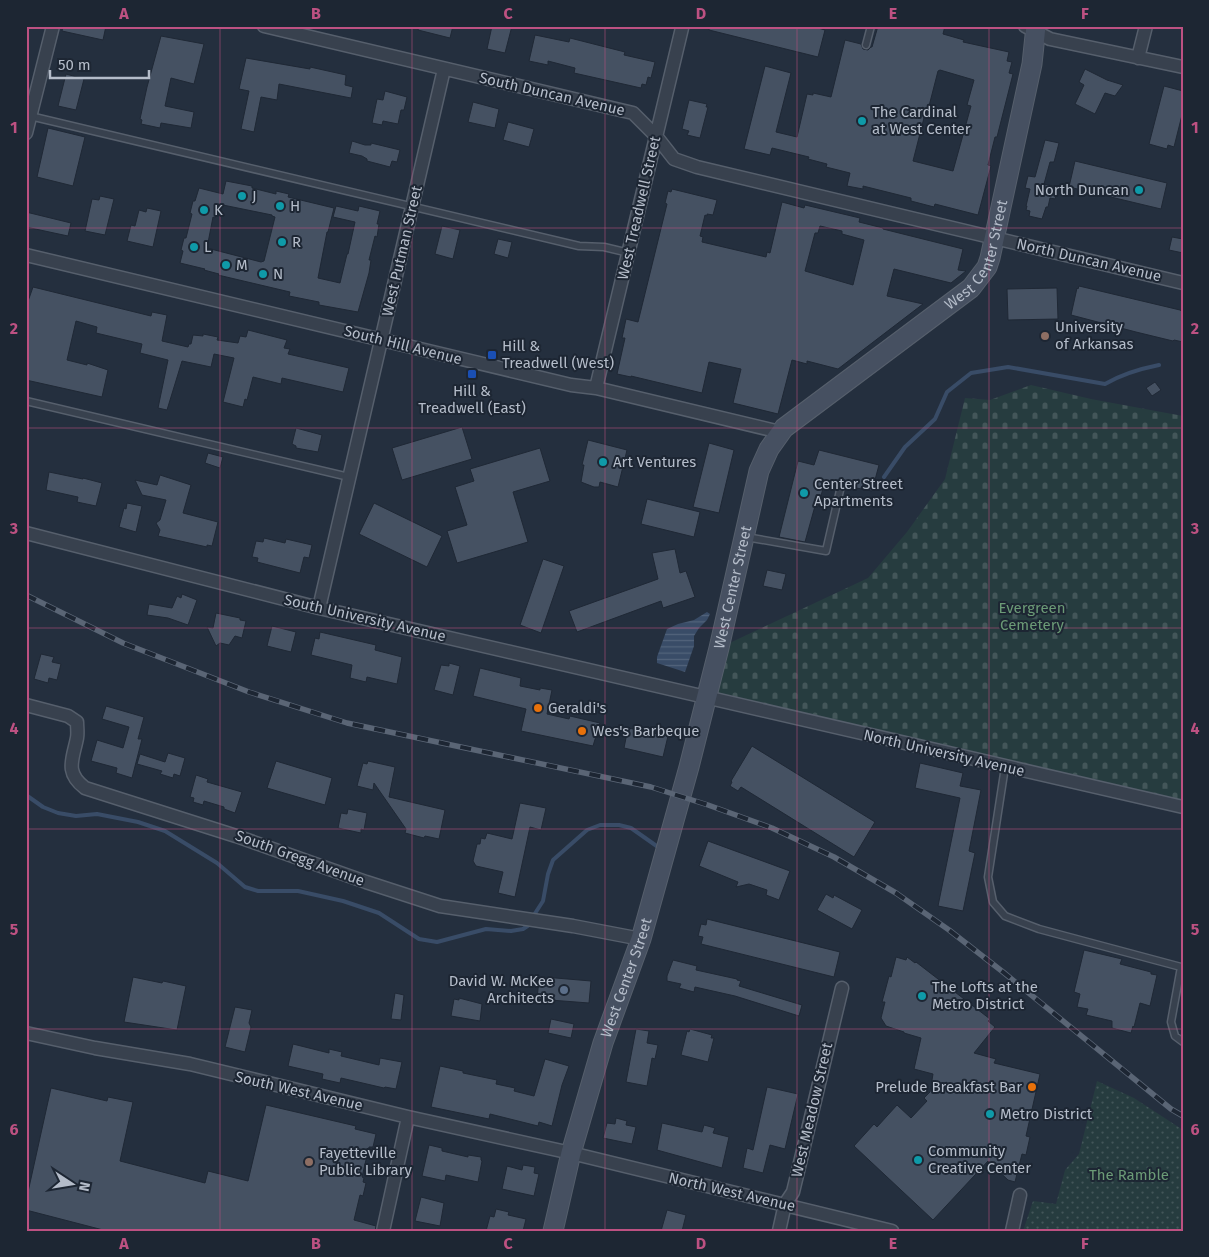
<svg xmlns="http://www.w3.org/2000/svg" width="1209" height="1257" viewBox="0 0 1209 1257" font-family="'Fira Sans',sans-serif">
<defs>
<pattern id="grass-dots" width="8" height="8" patternUnits="userSpaceOnUse" patternTransform="scale(1.25)"><rect width="8" height="8" fill="#263c3f"/><path d="M2 2h.1M6 6h.1" fill="none" stroke="#435659" stroke-width="1.8" stroke-linecap="round"/></pattern>
<pattern id="cemetery-stones" width="16" height="16" patternUnits="userSpaceOnUse" patternTransform="scale(1.25)"><rect width="16" height="16" fill="#263c3f"/><path d="M2 7V4a2 2 0 0 1 4 0v3zM10 15v-3a2 2 0 0 1 4 0v3z" fill="#435659"/></pattern>
<pattern id="water-rules" width="6" height="5" patternUnits="userSpaceOnUse" patternTransform="scale(1.25)"><rect width="6" height="5" fill="#394c67"/><path d="M0 2.5h6" fill="none" stroke="#53647b"/></pattern>
</defs>
<rect width="100%" height="100%" fill="#242f3e"/>
<path fill="url(#grass-dots)" d="M1097 1081 1134 1098 1183 1130V1231H1023L1033 1201 1056 1204 1065 1170 1079 1154Z"/>
<path fill="url(#cemetery-stones)" d="M1031 385 1091 399 1183 416V807L706 698 719 648 868 578 907 532 945 479 965 398 990 400Z"/>
<path fill="url(#water-rules)" d="M707 612 710 614 707 620 699 628 694 636V646L685 672 657 663V657L667 629 678 624 694 620Z"/>
<g fill="none" stroke-linecap="round" stroke-linejoin="round">
<path stroke="#394c67" stroke-width="4" d="M884 477 905 447 935 419 947 392 971 373 1008 367 1105 384C1122 374 1139 369 1159 365
M26 795 43 807 58 813 76 816 97 814 138 822 165 831 217 863 245 887 258 891H298L343 901 379 913 419 939 437 942 486 929 511 931 523 929 529 925
M534 915 543 901 548 874 553 860 587 830 600 825H619L631 828 658 847"/>
</g>
<path fill="#455162" stroke="#1f2835" fill-rule="evenodd" d="M63 26H106L103 40 62 31Z
M419 26H453L450 38 418 30Z
M492 26H512L505 53 487 49Z
M709 26H811L825 30 818 57 709 30Z
M878 26H945L943 34 964 40 963 42 1009 52 1007 61 1012 62 1009 73 1013 74 997 137H995L988 165 991 166 978 215 935 204 934 207 911 201V198L863 186V189L847 186 850 173 826 167 827 164 808 159 809 157 772 148 770 155 744 149 765 66 791 73 776 132 797 137 807 94 813 95V93L831 97 845 40 861 44 863 49 868 50 871 47H872ZM940 70 974 80 967 105 971 106 953 171 913 161 926 110H928L938 71Z
M535 35 569 42 570 38 625 52 624 55 655 62 651 78 648 77 646 85 642 84 641 88 574 73 575 68 548 61V65L529 61Z
M161 36 204 44 194 84 171 78 165 106 194 112 191 128 161 123 160 128 141 124 142 120 140 119 147 87Z
M246 58 310 69V67L346 75 345 85 353 87 351 98 279 84 277 100 261 97 254 132 241 129 249 91 239 89Z
M1085 69 1107 80 1123 85 1115 96 1105 93 1095 114 1075 104 1084 85 1079 82Z
M66 74 84 79 76 110 58 106Z
M1164 86 1183 91V111L1174 147 1168 145 1167 149 1149 144Z
M385 91 407 97 404 110H401L398 124 383 121 382 125 372 123 377 99 383 100Z
M689 100 707 104 706 107H708L700 138 687 135 689 131 682 129Z
M473 102 499 109 495 128 468 122Z
M508 122 534 129 529 147 503 140Z
M48 128 85 137 73 186 37 177Z
M1045 140 1059 143 1054 162H1050L1044 184 1058 187 1055 199 1050 198 1048 207H1046L1042 219 1029 216 1030 211 1026 210 1027 206H1026L1030 189 1025 188 1028 176 1035 177Z
M352 141 365 145H371V143L400 150 397 162 392 161 390 167 367 161V159L362 156 349 153Z
M1075 161 1167 183 1161 209 1069 187Z
M226 181 252 186V188L276 194V191L289 194 288 197 334 208 328 232H327L318 278 340 283 347 254H348L355 222 333 217 336 206 358 211 359 206 380 211 377 224H379L377 237 375 236 369 260H371L369 273 358 312 319 305V302L289 296 290 292 218 275 219 274 204 270 205 269 180 263 183 251 181 250 184 238H186L192 214 190 213 193 201H195L199 188 223 194ZM218 204 272 215V216L275 217 264 261 261 262 207 248 213 217 215 218Z
M672 189 717 200 713 215 707 214V216L705 215 700 236 703 237 702 242 766 257 767 252 770 253 782 202 804 208 805 205 860 218 859 222 883 228V229L963 249 958 270 966 271 951 283 894 269 887 296 923 304 838 369 807 361V364L792 360 778 414 733 403 741 369 709 362 702 393 631 376V377L617 374 625 338H622L626 319 638 322 667 204 665 203 668 191 671 192ZM820 226 842 231V234L864 240 853 285 805 271 815 233H818Z
M100 196 114 199 105 235 85 231 92 199 99 200Z
M147 208 161 211 153 247 127 241 131 225 135 226 139 210 146 212Z
M26 212 71 223 68 236 26 227Z
M442 226 460 230 453 259 435 254Z
M1172 237 1183 239V253L1169 250Z
M498 239 512 242 508 258 494 254Z
M1079 286 1180 310 1183 312V342L1174 340 1173 341 1136 332 1071 315 1077 288 1078 289Z
M33 287 151 316 152 312 167 315 162 341 188 347 189 344H191L193 335 203 336V334L218 337 217 340 238 343 240 336 246 337 248 330 287 340 284 348 290 349 288 354 349 368 343 392 282 378 281 384 253 377 247 400 245 399 243 407 223 402 234 358 214 354 211 367 182 361 167 410 158 408 168 360 140 353 142 344 96 333 97 327 76 321 67 360 87 365V363L108 370 102 397 26 380V307Z
M1057 288 1058 319 1008 320 1007 289Z
M1155 382 1161 390 1152 396 1146 388Z
M462 427 472 459 402 480 392 448Z
M296 428 322 435 318 452 296 448V446L292 444Z
M588 440 627 450 618 487 600 482 599 487H594L581 482 584 465H582Z
M709 443 734 450 719 513 693 507Z
M540 448 550 481 513 492 528 542 457 563 447 531 467 525 455 487 474 481 470 469Z
M819 450 879 465 872 491 846 486 845 483 842 481 836 484 825 481 818 507 815 506 805 542 779 537 798 461 814 465Z
M208 453 223 457 220 468 205 463Z
M49 472 83 479V478L102 483 96 506 77 502 78 497 46 490Z
M160 475 191 485 183 513 218 522 212 546 207 545V547L158 536 160 530 156 523 160 520 166 500 142 495 135 480 157 485Z
M647 499 700 512 694 537 641 524Z
M127 503 142 506 136 532 119 527 124 508 126 509Z
M374 503 442 536 427 567 359 534Z
M264 538 285 543 286 539 312 545 309 558 304 557 300 573 257 562 258 558 252 557 256 541 263 542Z
M675 549 680 573 686 571 695 597 663 608 661 601 577 632 569 611 658 579 652 553Z
M543 559 564 566 541 633 520 625Z
M767 570 786 574 782 590 763 586Z
M182 594 197 600 188 625 168 618 147 615 149 604 172 608 177 596 181 598Z
M216 613 240 618V620L246 621 242 638 235 636 229 645 220 643 216 646 207 627 213 628Z
M272 626 296 632 291 652 267 646Z
M320 632 376 645 375 650 402 657 397 684 367 677 366 682 350 678 352 665 311 655 315 638 319 639Z
M41 654 54 657 52 662 61 664 57 680 49 678 48 683 34 679Z
M449 663 460 666 453 695 434 690 441 665 449 666Z
M480 668 521 678 520 686 540 690V688L552 690 547 714 569 719 570 716 600 723 593 746 521 731 526 709 473 696Z
M106 706 144 717 138 739H142L132 778 116 773 117 768 91 761 97 740 123 748 129 727 102 719Z
M628 728 668 736 663 757 624 748Z
M752 746 875 822 854 857 741 787 738 791 730 786 732 782 731 781Z
M168 753 185 758 180 776 174 774 173 778 160 774 162 771 137 764 140 754 165 762Z
M276 761 332 778 325 805 267 788Z
M368 761 395 767 389 797 445 810 439 839 425 836 424 838 405 833 406 829 374 783 373 790 357 786 363 763 367 764Z
M920 763 963 773 960 786 981 790 969 851 975 853 963 911 938 906 960 798 915 788Z
M196 775 208 779 207 782 242 792 235 813 224 809V807L204 801 203 805 193 802 194 798 190 797Z
M520 803 546 808 541 830 530 827 515 897 498 893 503 872 476 866 473 861 477 844H480L481 838 485 839 487 833 512 839Z
M348 809 367 813 364 830 361 829V833L338 828 341 813 347 814Z
M708 841 790 871 779 900 766 895 767 890 749 884 736 887 738 882 699 866Z
M826 894 833 898 834 895 862 910 852 929 817 910Z
M707 919 840 952 834 977 701 944 703 937 698 936 701 924 706 925Z
M1084 950 1122 959 1120 964 1151 972V974L1157 975 1150 1006 1140 1003 1134 1027 1133 1026 1131 1033 1112 1028V1021L1086 1015 1088 1009 1077 1007 1080 994 1074 992Z
M896 957 906 960 907 957 915 963 916 962 990 1019 988 1021 995 1027 974 1053 996 1059 994 1063 1040 1074 1026 1136 1030 1137 1026 1155 1022 1154 1015 1182 1008 1180 988 1161 933 1220 854 1146 874 1124 877 1127 897 1105 911 1118 927 1101 924 1098 930 1092 933 1074 914 1069 921 1038 904 1033V1032L886 1026 881 1018 885 1002H882L885 991 889 976 891 977Z
M673 960 697 966 696 970 737 979V980L741 981 739 986 802 1005 799 1016 735 996 695 987 694 992 679 988 681 984 667 981V976Z
M133 977 162 983 163 981 186 986 177 1030 124 1022Z
M544 977 591 981 589 1003 537 999 539 979H544Z
M395 993 404 995 401 1020 391 1019Z
M459 998 482 1004 480 1021 451 1016 454 999 459 1000Z
M235 1007 252 1010 249 1023 251 1027 245 1052 225 1047Z
M551 1019 574 1024 571 1038 548 1033Z
M636 1029 649 1031 647 1043 658 1045 655 1059 652 1058 647 1086 626 1082Z
M690 1029 712 1035 711 1038H714L708 1062 681 1055 687 1031 689 1032Z
M293 1044 329 1053V1049L342 1052 341 1056 379 1065 380 1058 402 1062 396 1089 385 1087 384 1088 341 1078 340 1083 322 1079 323 1074 288 1066Z
M545 1059 569 1066 562 1085 552 1126 539 1122 538 1126 490 1114 489 1119 431 1107 440 1066 463 1071V1073L497 1080 496 1084 515 1088 514 1091 534 1096Z
M767 1087 798 1094 785 1149 770 1145 763 1173 743 1168 747 1148 753 1150Z
M51 1088 107 1101 108 1097 133 1102 120 1161 205 1183 208 1171 248 1181 266 1105 356 1126 355 1129 376 1134 373 1147H369L362 1177 364 1178 363 1182 366 1183 363 1196 360 1195 354 1220 376 1226 375 1231H107L26 1210V1201Z
M616 1118 627 1121 626 1125 636 1127 632 1144 603 1138 607 1123 615 1124Z
M662 1123 702 1132 704 1125 715 1128 713 1133 729 1137 722 1168 657 1150Z
M429 1145 442 1148V1151L468 1157V1155L481 1157V1160L482 1161 478 1182 446 1175 445 1181 422 1176Z
M523 1165 535 1167 534 1173 539 1174 534 1196 502 1189 507 1166 522 1170Z
M421 1197 444 1203 440 1226 415 1221Z
M496 1209 509 1212 508 1215 526 1219 523 1231H486L490 1216 494 1217Z
M667 1210 686 1215 682 1231H661Z"/>
<g fill="none" stroke-linecap="round" stroke-linejoin="round">
<defs>
<path id="lane" d="M866 45 871 26
M30 116 579 246 604 247 629 253
M26 401 349 477
M746 537 826 551 841 486
M1005 767 988 877 993 902 1005 916 1039 929 1181 967 1171 1022 1175 1036 1183 1042"/>
<path id="street" d="M264 26 633 113 656 136 674 159 697 167 1183 283
M1025 26 1050 39 1183 67
M1138 58 1146 26
M26 133 53 26
M26 255 571 385 596 388 780 432
M596 388 682 28
M26 533 319 608 1183 807
M319 608 444 69
M26 705 68 716 77 722C77 727 78 733 77 738 73 759 64 772 85 788L236 836 366 882 440 906 573 926 641 939
M26 1033 95 1048 190 1064 408 1117 571 1153 892 1231
M383 1231 408 1117
M779 1231 785 1204 793 1192 842 988
M1012 1231 1020 1195"/>
<g id="secondary">
<path id="s1" d="M553 1231 571 1153 603 1043 641 939 689 767 719 648 759 471 769 449 784 428 971 288 987 267 990 258 1032 64 1036 26"/>
</g>
</defs>
<use href="#lane" stroke="#565f6c" stroke-width="9"/>
<use href="#street" stroke="#565f6c" stroke-width="15"/>
<use href="#secondary" stroke="#565f6c" stroke-width="21"/>
<use href="#lane" stroke="#38414e" stroke-width="6"/>
<use href="#street" stroke="#38414e" stroke-width="12"/>
<use href="#secondary" stroke="#465061" stroke-width="19"/>
<defs>
<path id="rail" d="M26 595 123 643 249 692 347 723 651 787 708 805 772 828 834 857 896 893 949 930 1003 972 1171 1109 1183 1116"/>
</defs>
<use href="#rail" stroke="#5a6575" stroke-width="5.5"/>
<use href="#rail" stroke="#1d2633" stroke-width="4" stroke-dasharray="11" stroke-linecap="butt"/>
</g>
<path fill="none" stroke="#bd5182" stroke-width="1" stroke-opacity="0.55" d="M220 26V1231M412 26V1231M605 26V1231M797 26V1231M989 26V1231M26 228H1183M26 428H1183M26 628H1183M26 829H1183M26 1029H1183"/>
<g fill="#0f9aa8" stroke="#1d2633" stroke-width="2">
<circle cx="862" cy="121" r="5"/>
<circle cx="1139" cy="190" r="5"/>
<circle cx="242" cy="196" r="5"/>
<circle cx="280" cy="206" r="5"/>
<circle cx="204" cy="210" r="5"/>
<circle cx="282" cy="242" r="5"/>
<circle cx="194" cy="247" r="5"/>
<circle cx="226" cy="265" r="5"/>
<circle cx="263" cy="274" r="5"/>
<circle cx="603" cy="462" r="5"/>
<circle cx="804" cy="493" r="5"/>
<circle cx="922" cy="996" r="5"/>
<circle cx="990" cy="1114" r="5"/>
<circle cx="918" cy="1160" r="5"/>
</g>
<g fill="#8d6e63" stroke="#1d2633" stroke-width="2">
<circle cx="1045" cy="336" r="5"/>
<circle cx="309" cy="1162" r="5"/>
</g>
<g fill="#1a4fb4" stroke="#1d2633" stroke-width="2">
<rect x="487" y="350" width="10" height="10" rx="2.5"/>
<rect x="467" y="369" width="10" height="10" rx="2.5"/>
</g>
<g fill="#e8710a" stroke="#1d2633" stroke-width="2">
<circle cx="538" cy="708" r="5"/>
<circle cx="582" cy="731" r="5"/>
<circle cx="1032" cy="1087" r="5"/>
</g>
<circle fill="#5c6f8a" stroke="#1d2633" stroke-width="2" cx="564" cy="990" r="5"/>
<g text-anchor="middle" dominant-baseline="central" stroke-width="4" stroke-linejoin="round" paint-order="stroke">
<g font-size="15" fill="#b4bcc9" stroke="#1d2633">
<text transform="translate(552 94) rotate(13)">South Duncan Avenue</text>
<text transform="translate(639 208) rotate(-77)">West Treadwell Street</text>
<text transform="translate(402 251) rotate(-77)">West Putman Street</text>
<text stroke="none"><textPath href="#s1" startOffset="1104">West Center Street</textPath></text>
<text transform="translate(1089 260) rotate(13)">North Duncan Avenue</text>
<text transform="translate(403 345) rotate(14)">South Hill Avenue</text>
<text stroke="none"><textPath href="#s1" startOffset="669">West Center Street</textPath></text>
<text transform="translate(365 618) rotate(13)">South University Avenue</text>
<text transform="translate(944 753) rotate(13)">North University Avenue</text>
<text transform="translate(300 858) rotate(20)">South Gregg Avenue</text>
<text stroke="none"><textPath href="#s1" startOffset="264">West Center Street</textPath></text>
<text transform="translate(299 1091) rotate(13)">South West Avenue</text>
<text transform="translate(812 1110) rotate(-77)">West Meadow Street</text>
<text transform="translate(732 1192) rotate(13)">North West Avenue</text>
</g>
<g font-size="15" fill="#b4bcc9" stroke="#1d2633" text-anchor="start">
<text x="872" y="112">The Cardinal<tspan x="872" dy="17">at West Center</tspan></text>
<text x="1129" y="190" text-anchor="end">North Duncan</text>
<text x="252" y="196">J</text>
<text x="290" y="206">H</text>
<text x="214" y="210">K</text>
<text x="292" y="242">R</text>
<text x="204" y="247">L</text>
<text x="236" y="265">M</text>
<text x="273" y="274">N</text>
<text x="1055" y="327">University<tspan x="1055" dy="17">of Arkansas</tspan></text>
<text x="502" y="346">Hill &amp;<tspan x="502" dy="17">Treadwell (West)</tspan></text>
<text x="472" y="391" text-anchor="middle">Hill &amp;<tspan x="472" dy="17">Treadwell (East)</tspan></text>
<text x="613" y="462">Art Ventures</text>
<text x="814" y="484">Center Street<tspan x="814" dy="17">Apartments</tspan></text>
<text x="548" y="708">Geraldi's</text>
<text x="592" y="731">Wes's Barbeque</text>
<text x="554" y="981" text-anchor="end">David W. McKee<tspan x="554" dy="17">Architects</tspan></text>
<text x="932" y="987">The Lofts at the<tspan x="932" dy="17">Metro District</tspan></text>
<text x="1022" y="1087" text-anchor="end">Prelude Breakfast Bar</text>
<text x="1000" y="1114">Metro District</text>
<text x="928" y="1151">Community<tspan x="928" dy="17">Creative Center</tspan></text>
<text x="319" y="1153">Fayetteville<tspan x="319" dy="17">Public Library</tspan></text>
</g>
<g font-size="15" fill="#6b9a76" stroke="#1d2633">
<text x="1032" y="608">Evergreen<tspan x="1032" dy="17">Cemetery</tspan></text>
<text x="1129" y="1175">The Ramble</text>
</g>
</g>
<rect width="1209" height="1257" fill="none" stroke="#1d2633" stroke-width="55"/>
<g transform="translate(72 1184) rotate(102)" stroke="#1d2633" stroke-width="4" paint-order="stroke">
<path d="M0-4L9 19L0 12L-9 19Z" fill="#b4bcc9"/>
<text y="-8" font-size="14" font-weight="bold" text-anchor="middle" fill="#b4bcc9">N</text>
</g>
<path d="M50 70v8h99v-8" fill="none" stroke="#b4bcc9" stroke-width="2.5"/>
<text x="58" y="70" font-size="15" fill="#b4bcc9" stroke="#1d2633" stroke-width="4" paint-order="stroke">50 m</text>
<rect x="28" y="28" width="1154" height="1202" fill="none" stroke="#bd5182" stroke-width="2"/>
<g font-size="16" text-anchor="middle" font-weight="bold" fill="#bd5182">
<text x="124" y="19">A</text>
<text x="316" y="19">B</text>
<text x="508" y="19">C</text>
<text x="701" y="19">D</text>
<text x="893" y="19">E</text>
<text x="1085" y="19">F</text>
<text x="14" y="133">1</text>
<text x="1195" y="133">1</text>
<text x="14" y="334">2</text>
<text x="1195" y="334">2</text>
<text x="14" y="534">3</text>
<text x="1195" y="534">3</text>
<text x="14" y="734">4</text>
<text x="1195" y="734">4</text>
<text x="14" y="935">5</text>
<text x="1195" y="935">5</text>
<text x="14" y="1135">6</text>
<text x="1195" y="1135">6</text>
<text x="124" y="1249">A</text>
<text x="316" y="1249">B</text>
<text x="508" y="1249">C</text>
<text x="701" y="1249">D</text>
<text x="893" y="1249">E</text>
<text x="1085" y="1249">F</text>
</g>
</svg>
